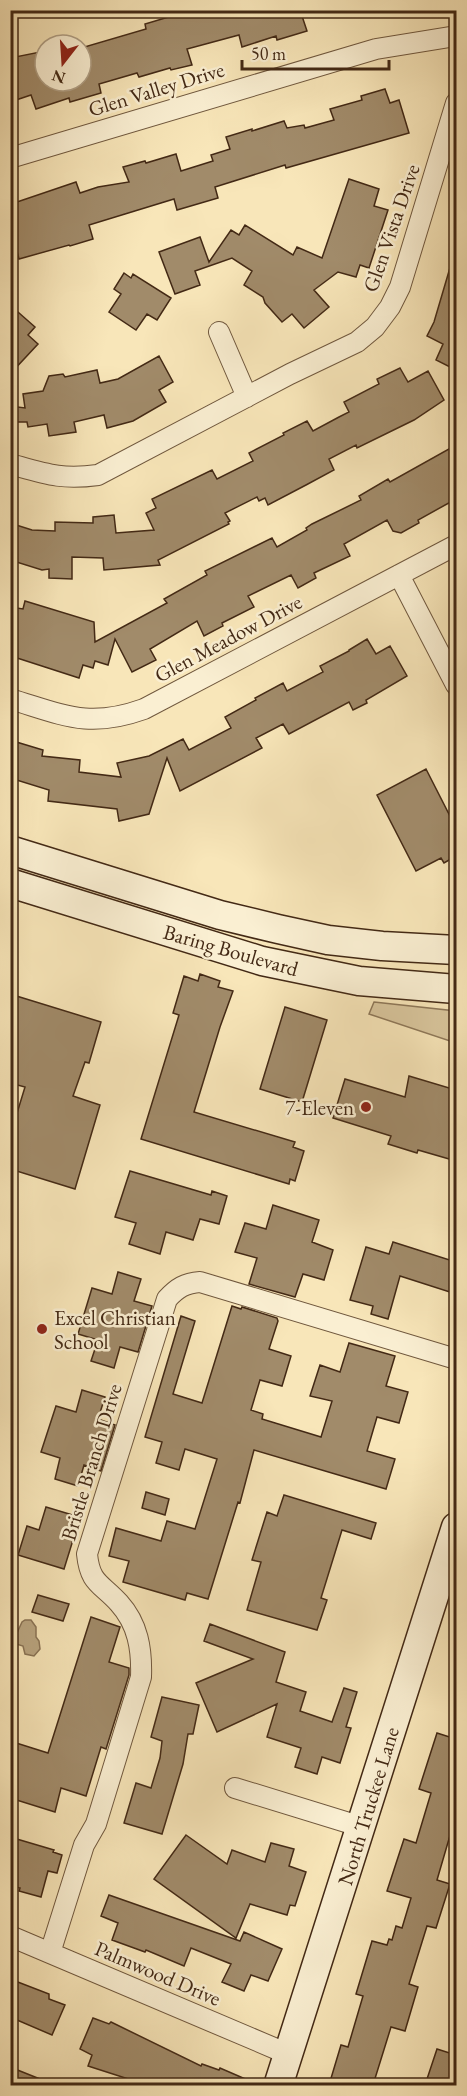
<svg xmlns="http://www.w3.org/2000/svg" width="467" height="2096" viewBox="0 0 467 2096" font-family="'EB Garamond',serif">
<rect width="100%" height="100%" fill="#f8e6b9"/>
<filter id="stains"><feTurbulence type="fractalNoise" baseFrequency=".00333" numOctaves="4"/><feColorMatrix values="0 0 0 0 .2 0 0 0 0 .09 0 0 0 0 .02 0 0 0 .5 -.17"/></filter>
<radialGradient id="worn" r=".72"><stop offset=".6" stop-color="#630" stop-opacity="0"/><stop offset="1" stop-color="#630" stop-opacity=".3"/></radialGradient>
<path fill="#d9c69d" stroke="#8e7859" stroke-width="1.5" d="M374 1002 456 1011V1043L369 1014Z"/>
<path fill="#baa681" stroke="#8a7456" stroke-width="1.5" d="M25 1620H31L36 1627V1637L39 1641 40 1649 34 1656 25 1654 23 1646 13 1643 14 1634 17 1633 22 1622Z"/>
<path fill="#a18b6a" stroke="#432915" stroke-width="1.5" d="M192 10H300L307 31 277 40 276 36 242 47 239 35 187 49 192 65 171 70 170 68 139 77 137 73 99 84 101 93 70 102 69 98 36 109 31 95 16 100 10 83V58L40 52 45 70V81H81V48L146 29 145 24Z
M385 89 390 103 399 100 409 133 286 168 285 165 215 187 218 198 177 210 174 199 89 225 93 239 70 246 69 245 19 259 17 251 15 252 10 236V214L16 212 14 203 76 182 80 193 98 187 129 182 123 167 145 161 146 163 176 154 181 171 213 161 211 155 230 149 226 137 252 129V131L284 121 287 128 304 125 305 128 334 120 330 109 362 100 361 96Z
M349 179 379 189 374 206 388 210 369 268 360 265 356 277 338 272 314 290 329 307 304 328 292 314 282 322 265 303 263 297 244 285 252 271 232 258 195 271 200 285 175 294 159 252 200 237 209 262 231 230 239 235 245 225 293 255 297 247 322 258Z
M452 261 456 262V370L436 360 443 344 427 336 434 322Z
M124 273 131 278 133 274 171 298 157 320 147 314 136 330 109 312 121 294 114 289Z
M10 305 35 327 28 335 38 344 10 374Z
M159 356 173 382 159 390 166 402 133 421 107 428 104 415 74 422 76 432 49 436 47 424 28 427 27 422H10V406L25 408 23 394 43 391 49 376 63 374 65 377 97 370 100 383 118 379Z
M400 368 408 382 428 371 444 400 414 420 357 448 356 445 329 459 334 470 306 485 268 505 265 498 259 501 257 497 225 513 230 521 228 522 229 524 158 560 160 565 104 570 103 558 72 557V579L49 578V569L42 570 10 560V523L32 530 55 531V522L93 523V517L114 515 116 533 154 530 146 513 156 508 152 499 212 470 217 479 253 461 249 453 284 435 283 433 307 421 313 431 339 417 349 412 344 402 379 384 377 379Z
M456 445V499L418 520 419 523 401 533 393 531 387 520 344 544 350 556 314 573 316 578 298 588 291 575 248 596 254 607 222 623 223 626 204 636 197 621 150 649 156 660 132 672 115 639 108 665 95 661 93 668 83 665 79 678 14 657 17 649 10 647V629L17 608 23 609 25 601 94 622 95 642 167 603 164 599 207 575 205 571 272 538 277 547 307 530 306 528 312 524 361 500 359 496 388 479 390 482Z
M367 639 376 654 390 646 407 676 366 700 367 703 353 710 349 702 289 734 283 724 256 738 262 748 180 791 167 758 149 814 119 821 117 809 48 801 49 790 10 778V749L13 741 43 750 42 756 80 760 79 772 121 777 117 763 149 756 183 739 189 750 231 728 225 717 256 700 255 698 283 683 287 691 323 672 320 666 349 651V650Z
M426 769 456 828V856L444 863 441 858 416 871 377 795Z
M200 974 220 981 218 987 233 991 220 1027 194 1112 295 1142 293 1147 304 1151 295 1181 290 1179 289 1184 141 1139 179 1015 173 1013 184 976 198 981Z
M10 994 101 1022 89 1063 85 1062 73 1096 100 1105 75 1189 10 1169V1136L25 1087 10 1083Z
M285 1007 327 1020 302 1102 260 1089Z
M409 1076 456 1090V1161L418 1150 417 1153 388 1144 391 1136 333 1118 345 1079 405 1097Z
M130 1171 211 1195 212 1191 227 1196 219 1224 200 1219 193 1240 166 1232 160 1254 129 1244 136 1223 115 1217Z
M273 1205 319 1220 312 1242 333 1250 324 1280 303 1274 295 1297 249 1284 257 1258 235 1252 245 1223 266 1229Z
M393 1242 456 1262V1294L400 1276 388 1319 371 1314 373 1306 350 1300 366 1247 389 1254Z
M118 1272 141 1279 134 1301 152 1306 138 1352 120 1347 114 1368 91 1361 98 1340 78 1334 92 1288 112 1294Z
M232 1306 241 1309 242 1307 277 1318 278 1321 269 1349 291 1356 282 1386 260 1380 251 1410 263 1414 262 1419 321 1437 332 1401 310 1396 320 1365 340 1372 349 1343 395 1356 386 1386 408 1392 399 1423 377 1417 367 1451 395 1459 386 1489 254 1450 240 1503 238 1502 208 1599 187 1593 185 1600 123 1582 129 1561 109 1556 116 1528 161 1541 167 1521 195 1529 217 1459 185 1449 179 1470 156 1463 162 1442 145 1437 181 1316 195 1321 173 1394 202 1403Z
M82 1390 105 1397 98 1419 115 1425 101 1471 84 1465 78 1486 55 1479 60 1458 41 1452 56 1406 76 1412Z
M146 1492 169 1499 165 1515 142 1508Z
M284 1495 376 1523 371 1539 342 1530 321 1598 327 1600 317 1630 247 1610 261 1562 252 1560 267 1512 277 1516Z
M46 1507 76 1516 69 1539 73 1540 64 1569 18 1555 27 1526 39 1530Z
M38 1595 69 1604 63 1621 32 1612Z
M91 1617 120 1627 109 1662 129 1668V1675L106 1749 101 1747 86 1796 61 1788 55 1812 10 1798V1741L48 1753Z
M210 1624 285 1652 276 1682 306 1692 300 1711 332 1722 344 1688 357 1692 346 1727 351 1728 340 1763 322 1757 317 1774 295 1767 301 1748 267 1737 277 1704 217 1732 196 1683 253 1659 204 1641Z
M162 1697 199 1705 193 1734H188L183 1764 162 1834 124 1823 136 1783 151 1788 160 1758 162 1741 151 1737Z
M437 1733 456 1739V1815L437 1880 450 1884 436 1928 427 1926 409 1984 418 1987 405 2031 391 2027 373 2085H329L341 2045 348 2047 363 1996 356 1994 372 1941 387 1945 389 1939 392 1940 396 1926 402 1928 411 1898 387 1891 404 1839 416 1843 431 1793 419 1789Z
M186 1835 227 1864 232 1850 265 1862 271 1843 294 1849 289 1866 306 1872 295 1906 290 1905 287 1915 250 1904 236 1938 154 1879Z
M10 1837 54 1850 53 1852 62 1855 57 1873 48 1871 41 1897 19 1891 20 1888 10 1886Z
M109 1895 240 1941 244 1932 282 1949 268 1981 251 1975 244 1991 222 1982 231 1964 191 1948 184 1966 146 1950 145 1952 112 1940 118 1923 101 1916Z
M10 1979 49 1994V1999L65 2005 52 2035 10 2017Z
M93 2018 109 2024 111 2022 201 2066 202 2064 219 2070 220 2068 259 2085H147L88 2066 92 2055 80 2049Z
M437 2049 456 2055V2085H425Z
M10 2067 55 2085H10Z"/>
<g fill="none" stroke-linecap="round" stroke-linejoin="round">
<defs>
<path id="street" d="M10 158 376 49 456 36
M219 332 247 397
M10 464C46 474 61 480 98 475L290 374 357 342 375 327 390 307 400 287 456 103
M399 575 456 685
M10 699C64 715 88 729 144 709L456 545
M235 1788 362 1827
M10 1936 288 2054
M50 1953 84 1845 96 1824 141 1677C142 1649 138 1624 119 1603 101 1583 90 1584 87 1554L167 1299C177 1288 185 1283 200 1282L456 1359"/>
<path id="secondary" d="M10 850 220 915 278 929 328 940 382 946 456 950
M10 883 262 961 359 981 456 989
M278 2086 456 1527"/>
</defs>
<use href="#street" stroke="#70583e" stroke-width="22"/>
<use href="#secondary" stroke="#432915" stroke-width="31"/>
<use href="#street" stroke="#faefd2" stroke-width="20"/>
<use href="#secondary" stroke="#faefd2" stroke-width="28"/>
</g>
<g fill="#8f2418" stroke="#faefd2" stroke-width="2">
<circle cx="366" cy="1107" r="6"/>
<circle cx="42" cy="1329" r="6"/>
</g>
<g text-anchor="middle" dominant-baseline="central" stroke-width="5" stroke-linejoin="round" paint-order="stroke">
<g font-size="21" fill="#432915" stroke="#faefd2">
<text transform="translate(156 89) rotate(-17)">Glen Valley Drive</text>
<text transform="translate(391 228) rotate(-71)">Glen Vista Drive</text>
<text transform="translate(228 638) rotate(-28)">Glen Meadow Drive</text>
<text transform="translate(231 950) rotate(16)">Baring Boulevard</text>
<text transform="translate(91 1462) rotate(-73)">Bristle Branch Drive</text>
<text transform="translate(368 1806) rotate(-73)">North Truckee Lane</text>
<text transform="translate(158 1973) rotate(23)">Palmwood Drive</text>
</g>
<g font-size="21" fill="#432915" stroke="#faefd2" text-anchor="end">
<text x="354" y="1107">7-Eleven</text>
<text x="54" y="1317" text-anchor="start">Excel Christian<tspan x="54" dy="24">School</tspan></text>
</g>
</g>
<rect width="467" height="2096" fill="none" stroke="#f8e6b9" stroke-width="36"/>
<rect x="12" y="12" width="443" height="2072" fill="none" stroke="#432915" stroke-width="3"/>
<rect x="18" y="18" width="431" height="2060" fill="none" stroke="#432915" stroke-width="1.5"/>
<g transform="translate(63 63) rotate(197)"><circle r="28" fill="#faefd2" stroke="#b1a086" stroke-width="1.5"/>
<path d="M0-4.5L10 22L0 15L-10 22Z" fill="#8f2418"/>
<text y="-9" font-size="16" font-weight="bold" text-anchor="middle" fill="#432915">N</text>
</g>
<path d="M242 60v9h147v-9" fill="none" stroke="#432915" stroke-width="3"/>
<text x="251" y="60" font-size="18" fill="#432915" stroke="#faefd2" stroke-width="4.5" paint-order="stroke">50 m</text>
<rect width="100%" height="100%" filter="url(#stains)"/>
<rect width="100%" height="100%" fill="url(#worn)"/>
</svg>
